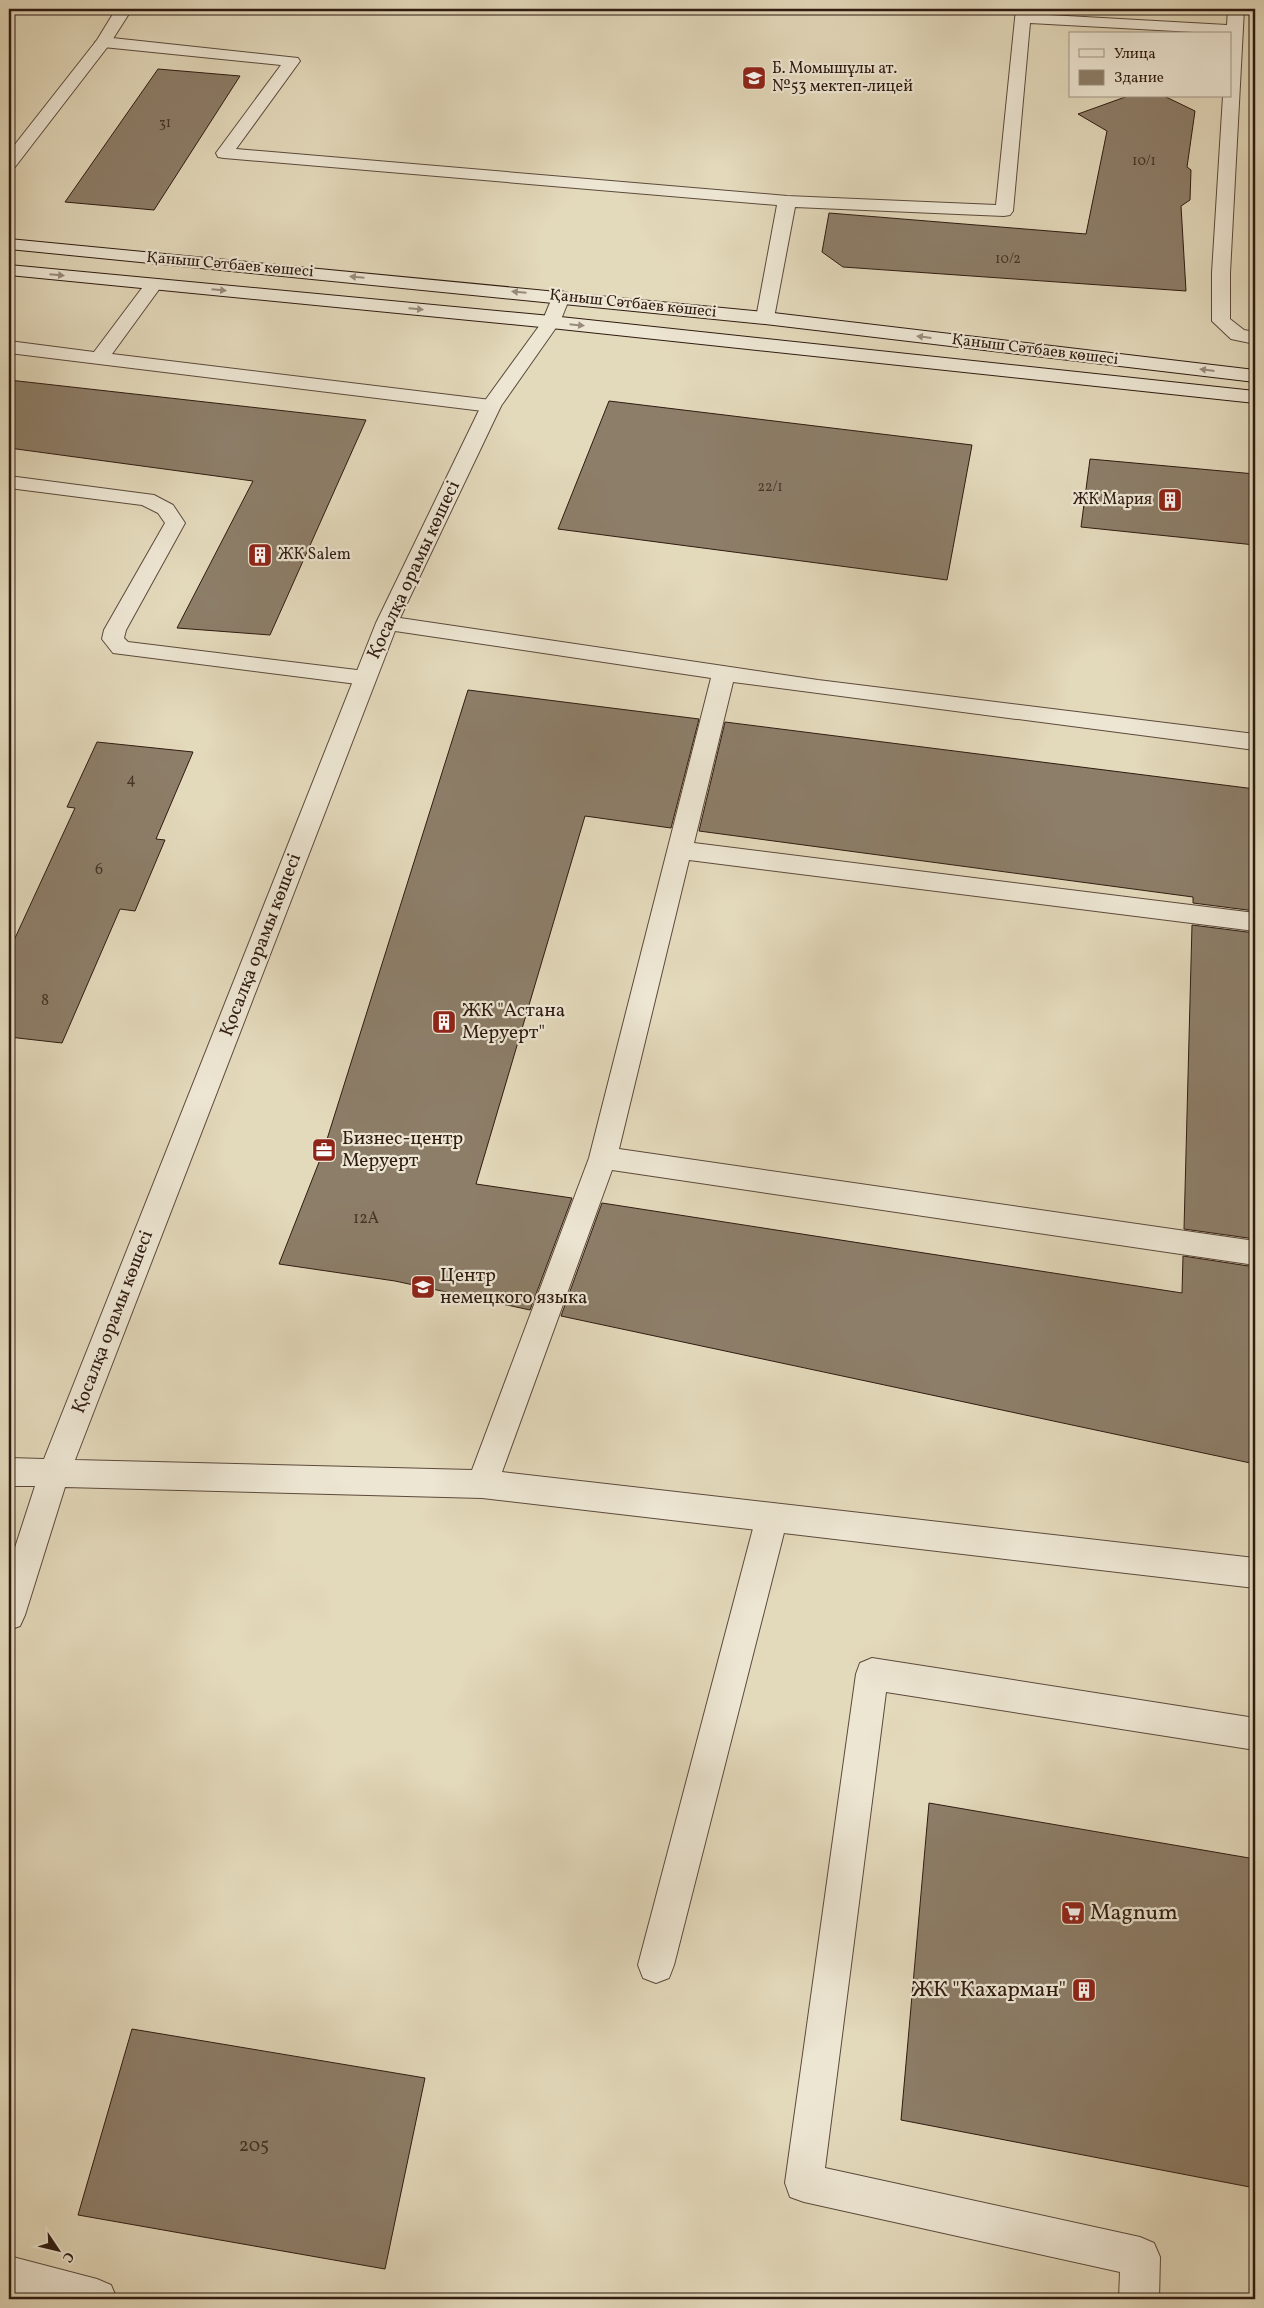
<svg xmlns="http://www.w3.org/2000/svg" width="1264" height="2308" viewBox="0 0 1264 2308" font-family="Vollkorn,serif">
<rect width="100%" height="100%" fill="#e3d9bb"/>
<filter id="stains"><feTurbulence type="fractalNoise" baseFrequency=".004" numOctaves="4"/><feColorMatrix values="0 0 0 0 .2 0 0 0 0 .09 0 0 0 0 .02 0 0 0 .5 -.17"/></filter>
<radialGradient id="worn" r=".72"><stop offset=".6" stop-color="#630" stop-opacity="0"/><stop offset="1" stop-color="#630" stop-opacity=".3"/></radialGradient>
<path fill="#8d7e69" stroke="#2f1b11" d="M158 69 240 76 154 210 65 202Z
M1128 96H1164L1195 111 1187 167 1191 170 1190 200 1181 206 1186 291 843 267 822 252 829 213 1086 234 1107 131 1078 114Z
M9 380 366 420 270 635 177 628 253 481 9 448Z
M609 401 972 445 947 580 558 529Z
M1090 459 1255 474V545L1081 527Z
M468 690 699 719 671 828 585 816 476 1184 572 1198 530 1310 395 1281 279 1264 323 1152Z
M725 722 1255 789V911L1193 903V897L699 831Z
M97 742 193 752 156 839 165 840 135 911 120 909 62 1043 9 1037V951L75 808 67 807Z
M1192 925 1255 933V1239L1184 1229Z
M602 1203 1182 1293 1183 1256 1255 1267V1464L561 1316Z
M929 1803 1255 1859V2188L901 2120Z
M132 2029 425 2078 385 2269 78 2215Z"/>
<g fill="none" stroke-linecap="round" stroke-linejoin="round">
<defs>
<path id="lane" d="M1016 9H1032L1031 14 1227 25 1228 9H1244L1230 273V319L1244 330 1255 332V344L1231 339 1212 321V273L1223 96H1230V34L1030 23 1013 211 1010 215 1004 216 795 207 774 318 772 322H758L756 318 777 205 224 158 218 157 216 153 281 65 103 47 95 42 103 37 298 58 300 61 236 149 787 196 996 205Z
M154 279 160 280 163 284 112 354 491 400 498 402 501 406 498 410 491 412 9 353V341L94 352 148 280Z
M9 476 154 495 173 505 185 523 126 630 124 638 128 642 365 671 373 673 376 678 373 683 365 685 113 653 102 639 104 630 165 523 158 513 142 505 9 488Z
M772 1503 783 1507 788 1517 674 1965 669 1978 656 1983 643 1978 638 1965 756 1517 761 1507Z"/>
<path id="street" d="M116 9H132L109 45 15 167 9 168V152L97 40Z
M561 291 568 293 570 297 560 322 501 406 400 618 818 680 1255 734V750L733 682 694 843 1255 913V931L689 860 619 1149 1255 1241V1265L612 1170 502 1472 1255 1558V1588L482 1498 65 1487 25 1615 20 1626 9 1630V1566L35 1486H9V1458L44 1459 376 623 481 406 542 322 554 293ZM395 631 711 678 589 1158 472 1470 75 1460Z
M872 1658 1255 1718V1750L886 1692 825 2168 1140 2237 1154 2243 1160 2257 1159 2299H1119L1120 2272 804 2202 790 2197 785 2183 856 1674 860 1663Z
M9 2256 97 2279 111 2285 117 2299H23L9 2296Z"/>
<path id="secondary" d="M9 239 765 312 1255 370V382L765 324 9 249Z
M9 265 551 316 1255 391V403L551 328 9 275Z"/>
</defs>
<use href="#lane" stroke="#5c4a3c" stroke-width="2"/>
<use href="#street" stroke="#5c4a3c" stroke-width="2"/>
<use href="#secondary" stroke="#2f1b11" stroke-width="2"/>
<use href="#lane" fill="#ede6d3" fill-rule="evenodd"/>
<use href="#street" fill="#ede6d3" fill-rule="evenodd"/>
<use href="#secondary" fill="#ede6d3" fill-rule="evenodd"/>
</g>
<defs><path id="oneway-solid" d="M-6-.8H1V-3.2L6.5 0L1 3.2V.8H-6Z" transform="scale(1.25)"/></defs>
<g fill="#988b7c">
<use href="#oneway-solid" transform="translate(57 275) rotate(5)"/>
<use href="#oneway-solid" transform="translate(357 277) rotate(-175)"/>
<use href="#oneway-solid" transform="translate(219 290) rotate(5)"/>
<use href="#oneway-solid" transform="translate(519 292) rotate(-175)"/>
<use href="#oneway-solid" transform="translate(416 309) rotate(5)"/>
<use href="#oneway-solid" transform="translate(577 325) rotate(6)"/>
<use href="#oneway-solid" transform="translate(924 337) rotate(-173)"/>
<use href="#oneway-solid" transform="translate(1207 370) rotate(-173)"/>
</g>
<defs>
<symbol id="school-square" viewBox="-11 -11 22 22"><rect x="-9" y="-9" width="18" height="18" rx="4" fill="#8f2418" stroke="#ede6d3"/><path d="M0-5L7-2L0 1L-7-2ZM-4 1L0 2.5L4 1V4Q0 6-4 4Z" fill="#fff"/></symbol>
<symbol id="building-square" viewBox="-11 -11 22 22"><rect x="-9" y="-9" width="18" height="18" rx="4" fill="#8f2418" stroke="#ede6d3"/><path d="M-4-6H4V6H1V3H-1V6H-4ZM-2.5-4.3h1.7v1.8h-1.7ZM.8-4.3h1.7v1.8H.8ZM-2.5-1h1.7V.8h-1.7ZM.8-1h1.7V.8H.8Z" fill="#fff"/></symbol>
<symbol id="office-square" viewBox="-11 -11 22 22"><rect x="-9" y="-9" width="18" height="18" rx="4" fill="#8f2418" stroke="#ede6d3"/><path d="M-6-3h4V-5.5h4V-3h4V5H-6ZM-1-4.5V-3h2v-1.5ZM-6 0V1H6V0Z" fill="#fff"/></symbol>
<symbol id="supermarket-square" viewBox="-11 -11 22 22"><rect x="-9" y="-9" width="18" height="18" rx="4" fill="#8f2418" stroke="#ede6d3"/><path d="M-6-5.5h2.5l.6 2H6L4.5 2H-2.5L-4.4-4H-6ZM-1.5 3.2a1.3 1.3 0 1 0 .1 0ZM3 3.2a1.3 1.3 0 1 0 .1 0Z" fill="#fff"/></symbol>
</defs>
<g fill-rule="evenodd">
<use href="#school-square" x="740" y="64" width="28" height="28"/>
<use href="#building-square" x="1156" y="486" width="28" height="28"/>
<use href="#building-square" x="246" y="541" width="28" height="28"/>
<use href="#building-square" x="430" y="1008" width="28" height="28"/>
<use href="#office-square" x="310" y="1136" width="28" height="28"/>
<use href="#school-square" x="409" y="1273" width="28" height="28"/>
<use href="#supermarket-square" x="1059" y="1899" width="28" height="28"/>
<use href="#building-square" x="1070" y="1976" width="28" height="28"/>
</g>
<g text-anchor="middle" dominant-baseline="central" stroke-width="4.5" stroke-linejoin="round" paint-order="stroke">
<g font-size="14" fill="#463427">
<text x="165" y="123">31</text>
<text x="1144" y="161">10/1</text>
<text x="1008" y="259">10/2</text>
<text x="770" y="487">22/1</text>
</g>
<g font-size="16" fill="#2f1b11" stroke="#ede6d3" text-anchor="start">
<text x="772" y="69">Б. Момышұлы ат.<tspan x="772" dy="18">№53 мектеп-лицей</tspan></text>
<text x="1152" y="500" text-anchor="end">ЖК Мария</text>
<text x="278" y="555">ЖК Salem</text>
</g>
<g font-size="16" fill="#2f1b11" stroke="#ede6d3">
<text transform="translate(230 265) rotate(5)">Қаныш Сәтбаев көшесі</text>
<text transform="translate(633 304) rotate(6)">Қаныш Сәтбаев көшесі</text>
<text transform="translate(1035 350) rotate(7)">Қаныш Сәтбаев көшесі</text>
</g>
<g font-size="16" fill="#463427">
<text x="131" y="780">4</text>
<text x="99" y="870">6</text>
<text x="45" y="1001">8</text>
<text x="366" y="1219">12А</text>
</g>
<g font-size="19" fill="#2f1b11" stroke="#ede6d3">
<text transform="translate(414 570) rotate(-65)">Қосалқа орамы көшесі</text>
<text transform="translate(261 945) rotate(-69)">Қосалқа орамы көшесі</text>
<text transform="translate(113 1322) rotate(-69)">Қосалқа орамы көшесі</text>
</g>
<g font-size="19" fill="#2f1b11" stroke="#ede6d3" text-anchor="start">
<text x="462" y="1011">ЖК "Астана<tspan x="462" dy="22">Меруерт"</tspan></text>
<text x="342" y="1139">Бизнес-центр<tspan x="342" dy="22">Меруерт</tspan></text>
<text x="440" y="1276">Центр<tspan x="440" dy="22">немецкого языка</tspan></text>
</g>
<g font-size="19" fill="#463427">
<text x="254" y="2146">205</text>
</g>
<g font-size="22" fill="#2f1b11" stroke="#ede6d3" text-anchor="start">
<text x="1090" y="1913">Magnum</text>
<text x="1066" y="1990" text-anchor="end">ЖК "Кахарман"</text>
</g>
</g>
<rect width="1264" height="2308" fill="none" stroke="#e3d9bb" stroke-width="30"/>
<rect x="10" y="10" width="1244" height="2288" fill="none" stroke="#2f1b11" stroke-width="2.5"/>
<rect x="15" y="15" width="1234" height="2278" fill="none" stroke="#2f1b11"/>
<rect x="1069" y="32" width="162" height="65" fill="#ede6d3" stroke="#a19585"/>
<rect x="1079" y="49" width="25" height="8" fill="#ede6d3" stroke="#a19585"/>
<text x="1114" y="58" font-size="15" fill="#2f1b11">Улица</text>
<rect x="1079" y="70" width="25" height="15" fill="#8d7e69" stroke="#a19585"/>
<text x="1114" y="82" font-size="15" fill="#2f1b11">Здание</text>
<g transform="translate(58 2250) rotate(125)" stroke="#ede6d3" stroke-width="4" paint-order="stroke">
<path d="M0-4L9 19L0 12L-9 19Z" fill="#2f1b11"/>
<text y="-8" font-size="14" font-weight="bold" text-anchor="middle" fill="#2f1b11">С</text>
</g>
<rect width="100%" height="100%" filter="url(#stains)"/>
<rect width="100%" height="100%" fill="url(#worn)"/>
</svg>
